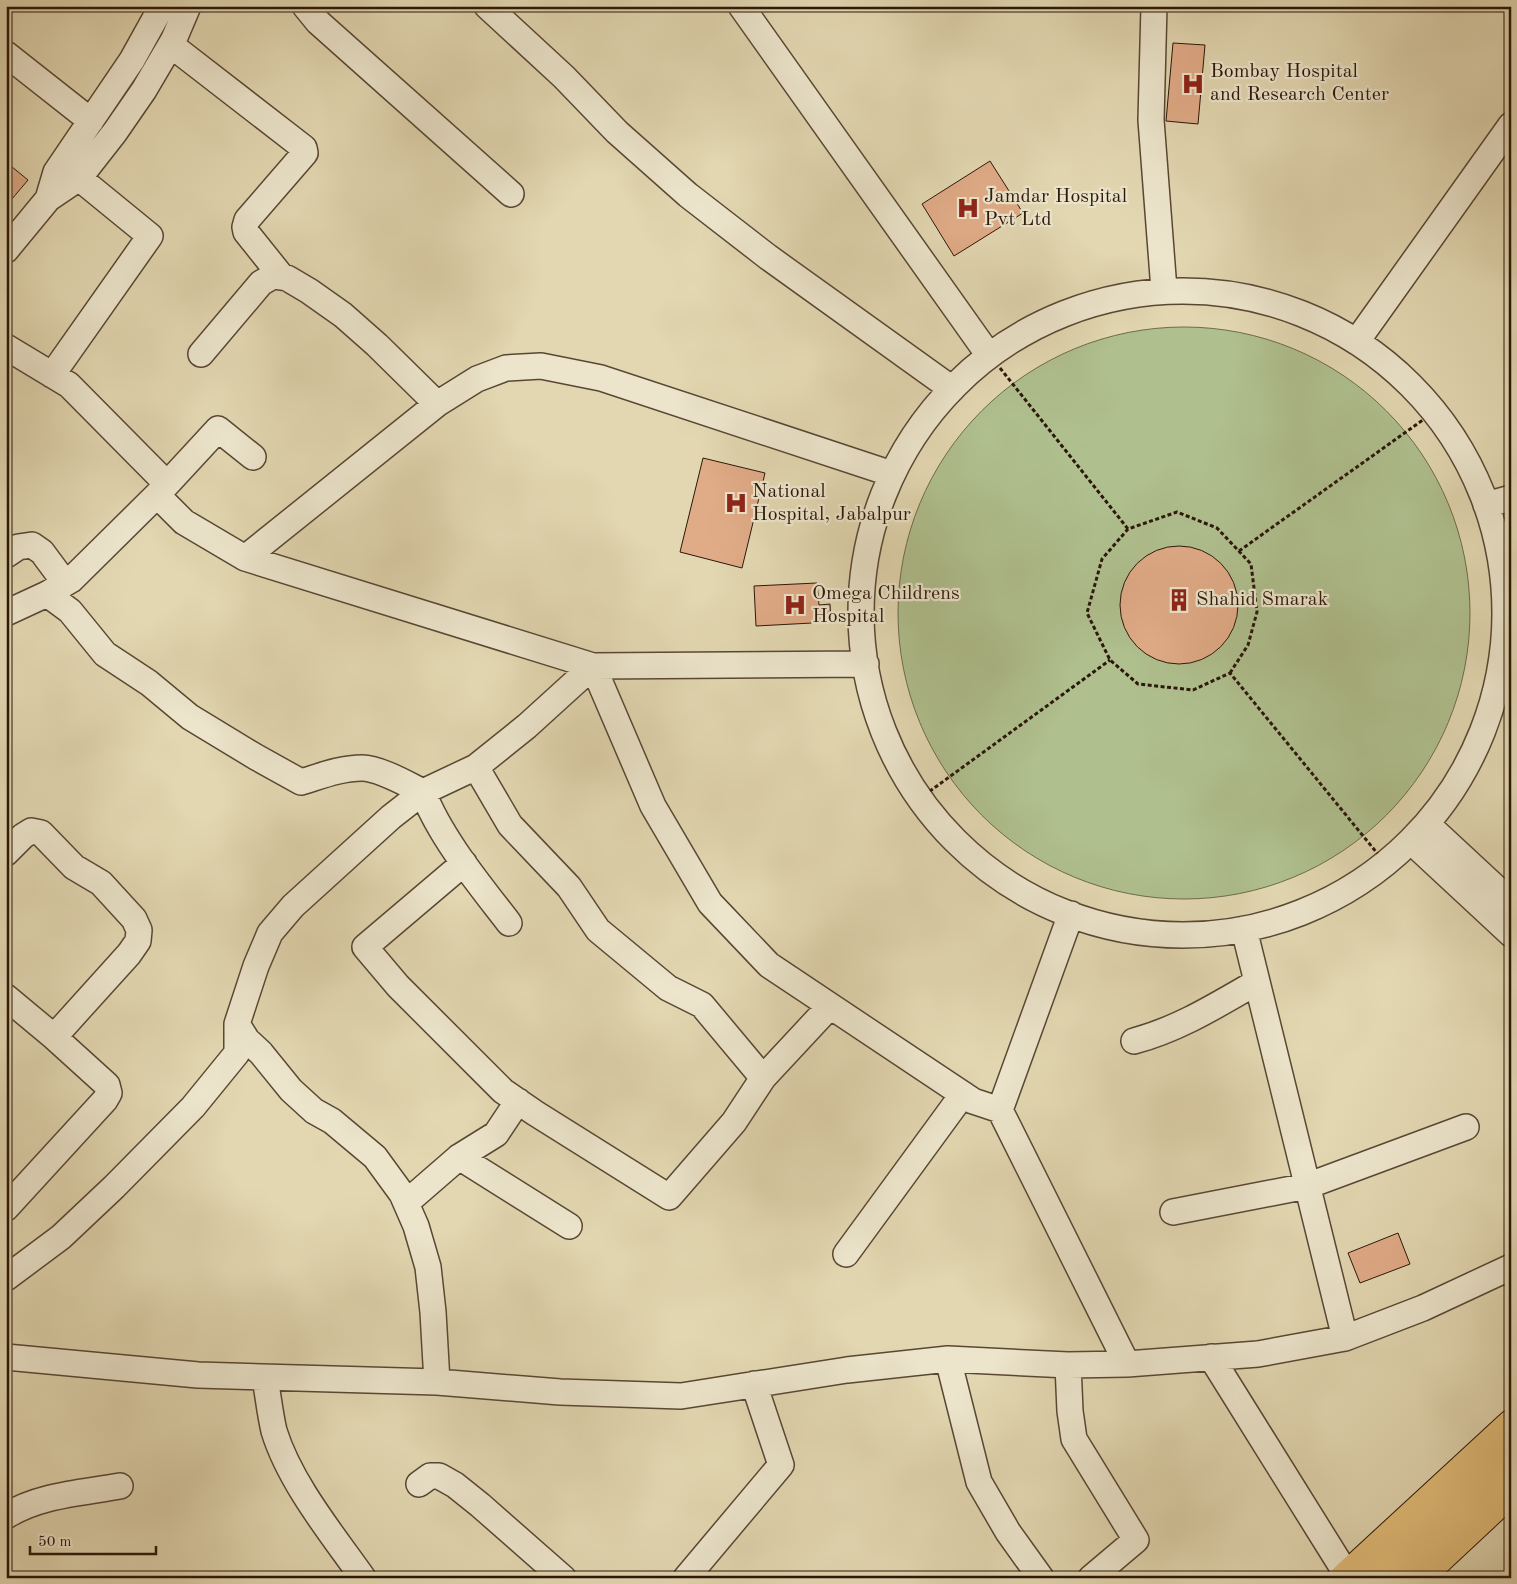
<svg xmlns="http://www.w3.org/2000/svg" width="1517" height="1584" viewBox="0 0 1517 1584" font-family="'Old Standard TT',serif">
<rect width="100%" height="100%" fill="#e2d7b1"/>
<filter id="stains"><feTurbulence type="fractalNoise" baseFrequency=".004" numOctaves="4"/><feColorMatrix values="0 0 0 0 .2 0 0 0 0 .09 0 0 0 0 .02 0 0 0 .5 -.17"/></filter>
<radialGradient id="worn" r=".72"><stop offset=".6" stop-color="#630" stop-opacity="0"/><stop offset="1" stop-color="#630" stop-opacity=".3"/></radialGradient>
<path fill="#afbf8e" stroke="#6d6b4c" d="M898 613a286 286 0 1 1 572 0a286 286 0 1 1-572 0Z"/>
<path fill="#e0ab87" stroke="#2b170a" d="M1173 43 1205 45 1198 124 1166 121Z
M990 161 1023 213 954 256 922 204Z
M6 162 28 180 6 206Z
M703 458 765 473 742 568 680 552Z
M1120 605a59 59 0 1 1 118 0a59 59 0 1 1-118 0Z
M817 583 819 605 830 604 831 622 756 626 754 586Z
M1398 1233 1410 1264 1360 1283 1348 1253Z"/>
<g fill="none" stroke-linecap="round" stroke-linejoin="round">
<defs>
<path id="minor" d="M305 6 318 22 511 194
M487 6 564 77 617 132 688 195 768 257 952 389
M741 6 988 354
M1154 6 1151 120 1164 290
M171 45 304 148 305 153 247 220 245 227 246 232 282 277
M6 54 91 121
M48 199 56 172 132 60 162 6
M6 250 48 199 79 178 115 132 144 90 174 39 188 6
M861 613a322 322 0 1 1 644 0a322 322 0 1 1-644 0Z
M1357 341 1511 125
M6 347 69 385 167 484
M201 354 261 283 273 276 287 278 309 291 343 315 377 345 437 404
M52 375 150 236 79 178
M157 495 184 522 245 558
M1486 505 1511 498
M6 555 18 547 32 545 42 552 65 583
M47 594 70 611 105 654 149 683 190 717 256 757 301 782C321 776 341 768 362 768 379 768 407 784 423 792 440 837 479 884 509 923
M6 613 47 594 71 580 157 495 218 429 253 457
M866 664 593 666 245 558 437 404 477 379 506 368 541 366 601 378 892 474
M593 666 653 806 710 903 769 965 973 1101 1000 1110
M476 767 510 825 569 887 598 930 668 988 702 1005 763 1078
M1428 825 1511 902
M1412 842 1511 934
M6 853 23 836 31 831 41 833 74 867 101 883 134 919 139 930 138 941 129 954 54 1037
M464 863 365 947 398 986 503 1091 535 1113 669 1197 734 1122 763 1078 830 1006
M1071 914 1000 1110 1127 1364
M1244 929 1345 1338
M6 997 54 1037 107 1085 109 1093 105 1100 6 1208
M237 1024 247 1040 261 1053 291 1090 314 1111 332 1121 375 1157 402 1194 416 1226 428 1267 433 1312 437 1382
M1134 1041C1179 1029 1217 1005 1257 982
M459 1157 569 1226
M406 1203 459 1157 496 1134 518 1101
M1173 1212 1307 1186 1466 1127
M846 1254 963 1094
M6 1278 61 1237 114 1187 193 1107 237 1053V1024L256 966 270 933 293 906 391 817 423 792 476 767 527 726 593 666
M6 1357 198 1375 437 1382 560 1392 681 1396 847 1370 948 1359 1068 1365 1127 1364 1258 1354 1345 1338 1423 1308 1511 1267
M1211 1357 1347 1575
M948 1359 979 1482 1008 1532 1041 1578
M1068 1365 1070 1411 1074 1439 1136 1540 1091 1578
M265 1378C268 1395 270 1414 274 1431 290 1483 332 1534 363 1578
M419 1484 430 1476H439L455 1485 480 1505 563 1578
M6 1516C39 1495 82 1493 120 1486
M686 1578 781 1465 754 1384"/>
<path id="major" d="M1344 1578 1511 1424
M1381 1578 1511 1455
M1419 1578 1511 1492"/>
</defs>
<use href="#minor" stroke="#594734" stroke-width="28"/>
<use href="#major" stroke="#2b170a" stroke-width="30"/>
<path stroke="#2b170a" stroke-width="3" stroke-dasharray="4 2.5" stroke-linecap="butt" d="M1000 368 1128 529
M1239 551 1434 412
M1230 673 1248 645 1257 612 1251 564 1217 528 1177 512 1128 529 1102 559 1087 613 1110 660 1138 684 1193 690 1230 673 1386 864
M919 799 1110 660"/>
<use href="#minor" stroke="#ece5cc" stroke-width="25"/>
<use href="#major" stroke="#e1bc78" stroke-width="28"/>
</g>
<defs>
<symbol id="hospital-bare" viewBox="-9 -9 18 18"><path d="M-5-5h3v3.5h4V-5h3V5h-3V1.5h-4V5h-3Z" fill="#8f2418" stroke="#ece5cc" stroke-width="2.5" paint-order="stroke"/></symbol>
<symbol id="building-bare" viewBox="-9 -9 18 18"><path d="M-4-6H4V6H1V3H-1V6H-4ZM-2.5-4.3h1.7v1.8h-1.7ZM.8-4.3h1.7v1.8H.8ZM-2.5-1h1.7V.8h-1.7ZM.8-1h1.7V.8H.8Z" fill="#8f2418" stroke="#ece5cc" stroke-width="2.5" paint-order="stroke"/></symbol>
</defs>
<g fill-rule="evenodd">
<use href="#hospital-bare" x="1177" y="68" width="32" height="32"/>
<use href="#hospital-bare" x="952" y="192" width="32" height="32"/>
<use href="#hospital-bare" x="720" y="487" width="32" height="32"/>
<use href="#building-bare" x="1163" y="584" width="32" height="32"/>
<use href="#hospital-bare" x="779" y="589" width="32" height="32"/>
</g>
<g text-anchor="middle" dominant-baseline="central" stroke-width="4.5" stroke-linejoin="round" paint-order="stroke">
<g font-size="20" fill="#2b170a" stroke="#ece5cc" text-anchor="start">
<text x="1210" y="72">Bombay Hospital<tspan x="1210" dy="23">and Research Center</tspan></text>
<text x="984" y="197">Jamdar Hospital<tspan x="984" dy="23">Pvt Ltd</tspan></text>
<text x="752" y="492">National<tspan x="752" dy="23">Hospital, Jabalpur</tspan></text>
<text x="812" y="594">Omega Childrens<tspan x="812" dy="23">Hospital</tspan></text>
<text x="1196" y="600">Shahid Smarak</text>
</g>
</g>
<rect width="1517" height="1584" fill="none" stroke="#e2d7b1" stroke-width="25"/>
<rect x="8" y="8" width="1502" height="1569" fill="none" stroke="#2b170a" stroke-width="2.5"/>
<rect x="12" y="12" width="1492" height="1559" fill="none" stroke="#2b170a"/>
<path d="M30 1546v8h126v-8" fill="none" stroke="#2b170a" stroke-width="2.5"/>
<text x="38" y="1546" font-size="15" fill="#2b170a" stroke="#ece5cc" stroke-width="4" paint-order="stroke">50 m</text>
<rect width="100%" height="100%" filter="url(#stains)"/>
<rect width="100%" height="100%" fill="url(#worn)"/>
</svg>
